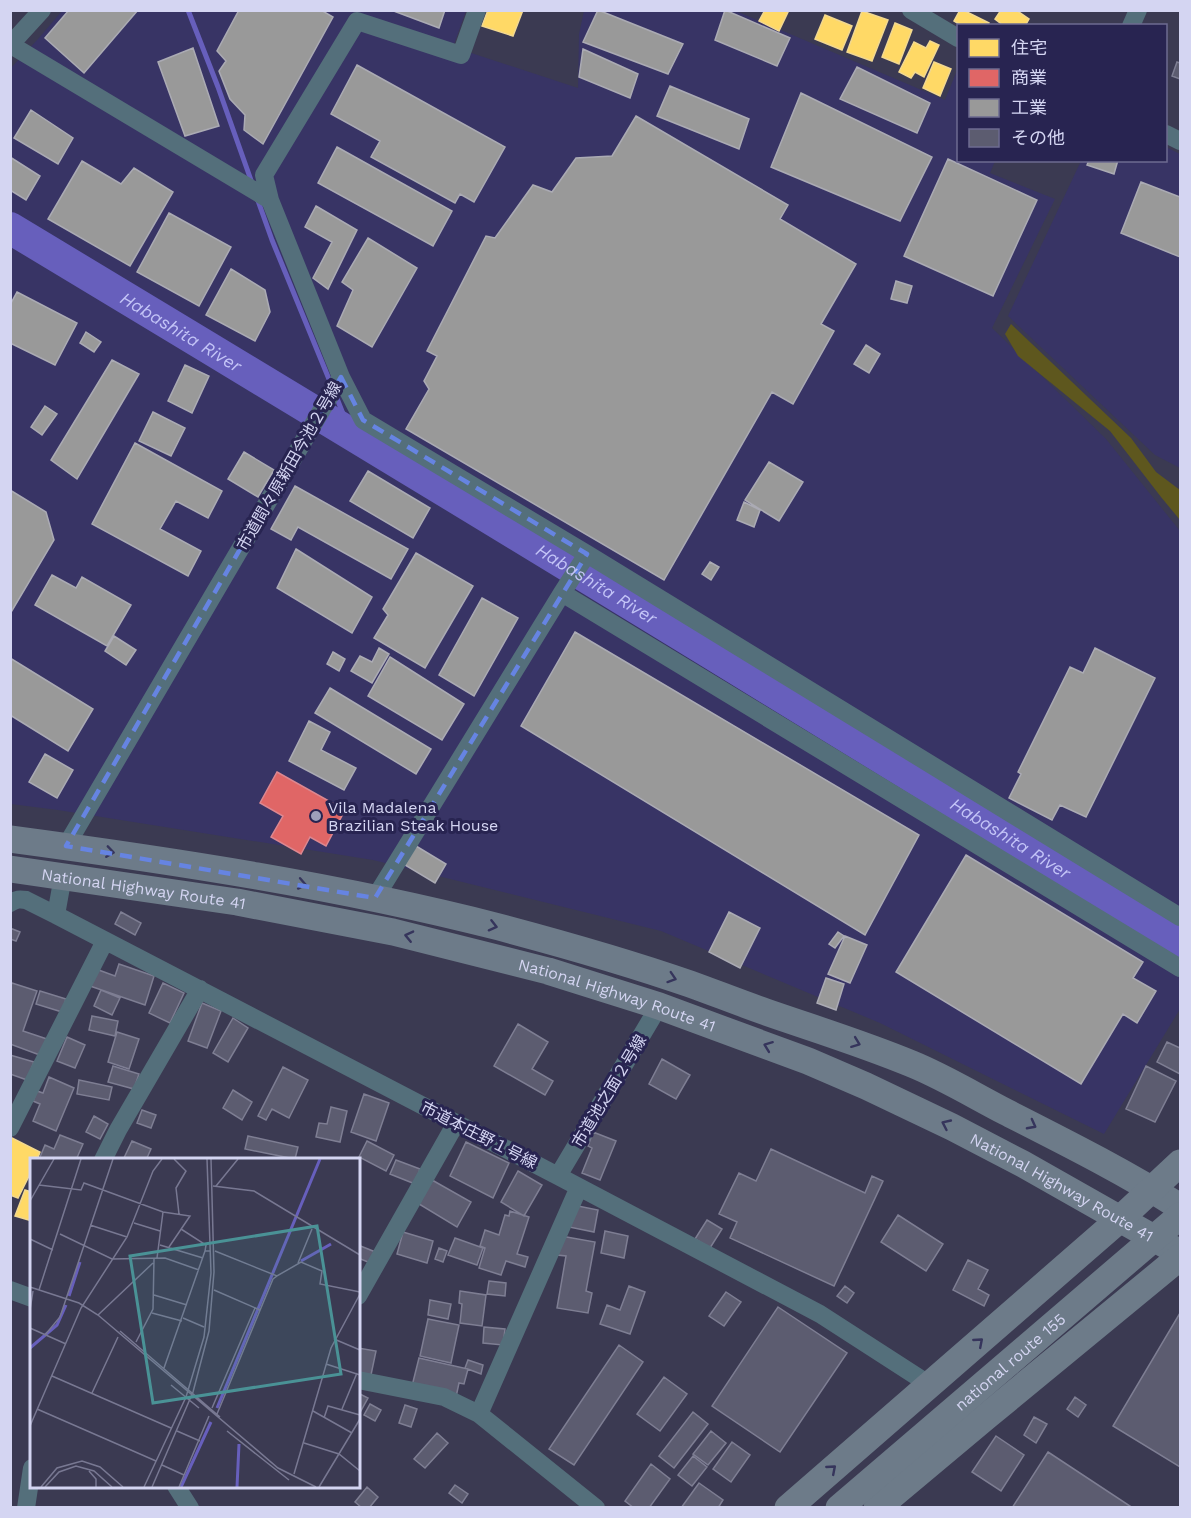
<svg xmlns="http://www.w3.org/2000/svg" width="1191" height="1518" viewBox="0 0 1191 1518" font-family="'Work Sans','Noto Sans JP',sans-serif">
<rect width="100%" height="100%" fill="#3b3a52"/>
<path fill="#383465" d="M62 11H466L453 47 578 88 579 34 584 11H736L945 100 958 68V160L995 161 990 173 1055 199 992 328 1106 439 1180 531V1009L1104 1134 880 1023 661 931 373 860 58 810 11 804V68L38 39Z
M1166 147 1180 154V468L1155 455 1008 316 1081 161 1166 160Z"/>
<path fill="#5e571e" d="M1011 324 1131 438 1156 472 1180 490V520L1161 497 1110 431 1018 356 1005 334Z"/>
<path fill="#ffd966" stroke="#f2d890" stroke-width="1.5" d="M488 10H523L513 36 482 26Z
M765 10H789L779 31 759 21Z
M960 10H963L989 23 988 26H962L954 21Z
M1001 10H1016L1029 19 1025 26H1004L995 19Z
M862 11 888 20 872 61 847 52Z
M825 15 852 26 842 50 815 39Z
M895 23 912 30 899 64 882 57Z
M930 41 939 45 924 77 915 72 911 78 899 72 914 42 926 48Z
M934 62 951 69 940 96 923 88Z
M10 1137 40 1152 37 1160H32V1170L18 1198 10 1195Z
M25 1190 32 1192V1221L15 1216Z"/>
<path fill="#e06666" stroke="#dc8790" stroke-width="1.5" d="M277 772 345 810 326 846 310 837 301 854 271 837 283 816 260 803Z"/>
<path fill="#999" stroke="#ababb4" stroke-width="1.5" d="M69 10H138L84 73 45 38Z
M239 10H321L333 17 263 144 244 130 245 115 230 99 219 71 226 61 217 51Z
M391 10H445L439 28Z
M598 10 683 44 668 74 583 42Z
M725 10 790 38 777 66 715 40Z
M193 48 219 126 185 136 158 62Z
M583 49 638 74 630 98 579 77Z
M357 65 505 147 474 202 460 194 455 203 371 157 380 141 331 114Z
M857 67 930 103 917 133 840 99Z
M670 86 749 119 739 149 657 116Z
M801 93 932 157 900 221 771 167Z
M31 110 73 138 58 164 14 138Z
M636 116 788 205 780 219 856 264 821 324 834 331 793 404 772 392 664 580 406 429 429 389 424 381 437 356 427 351 486 236 495 238 533 185 552 192 576 158 612 156Z
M337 147 452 211 433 246 318 183Z
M10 157 40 176 26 200 10 190Z
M948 159 1037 200 993 296 904 256Z
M1089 160H1118L1114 174 1087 165Z
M82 161 121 184 134 168 173 192 130 266 48 219Z
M1141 182 1180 197V257L1121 233Z
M316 206 357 230 328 289 313 278 332 242 305 227Z
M169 213 231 247 199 306 137 272Z
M368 238 417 268 372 347 337 326 353 290 342 282Z
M231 269 265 290 270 312 255 341 206 315Z
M896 281 912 286 907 303 891 299Z
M17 292 77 323 55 365 10 343V305Z
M86 332 101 342 94 352 80 343Z
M866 345 880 354 869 373 854 364Z
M112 360 139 374 77 479 51 460Z
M185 365 209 376 192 413 168 401Z
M45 406 57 414 42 435 31 427Z
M153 412 185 428 171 456 139 441Z
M135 443 222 491 208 518 176 501 160 529 201 551 188 576 92 524Z
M244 452 274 470 258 497 228 479Z
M769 462 803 482 779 521 745 500Z
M368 471 430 508 413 538 350 501Z
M295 486 408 549 391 579 298 527 291 540 271 529Z
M10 490 46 512 54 540 10 614Z
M744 502 760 510 754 527 737 520Z
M296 549 372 597 352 633 277 588Z
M416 553 473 586 425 668 374 638 388 615 383 609Z
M710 562 719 567 711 580 702 574Z
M52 575 76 588 82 577 131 605 107 646 35 605Z
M482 598 518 618 474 696 439 675Z
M575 632 919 835 865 935 521 726Z
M114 636 136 650 126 665 105 651Z
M379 648 389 654 372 683 351 671 360 656 372 662Z
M1095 648 1155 678 1086 817 1060 805 1052 820 1009 798 1021 774 1018 772 1070 667 1083 673Z
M333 652 345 659 339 671 327 664Z
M390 657 464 704 442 740 368 696Z
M10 658 93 709 68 751 10 715Z
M330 688 431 749 416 774 315 713Z
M309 721 330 732 321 750 356 768 344 790 289 761Z
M45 754 73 770 57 798 29 782Z
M416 846 446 864 435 883 405 865Z
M966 855 1143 962 1133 978 1156 991 1137 1023 1123 1014 1081 1084 896 972Z
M729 912 760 928 740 968 709 952Z
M838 932 844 936 835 948 829 944Z
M845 936 867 945 850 983 828 974Z
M826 978 844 984 836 1010 817 1003Z"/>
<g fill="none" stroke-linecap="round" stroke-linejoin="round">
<path stroke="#675fbc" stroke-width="5" d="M188 10 218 87 252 183
M257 198 272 240 331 384
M336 396 351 434"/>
<path stroke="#675fbc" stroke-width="32" id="s1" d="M10 228C402 464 793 701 1180 943"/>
</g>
<path fill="#5c5c70" stroke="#7e7e93" stroke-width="1.5" d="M1177 62 1180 63V79L1172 76Z
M121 912 141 923 135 935 115 924Z
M10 928 20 932 16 941 10 939Z
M119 964 154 976 145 1005 90 986 96 969 115 976Z
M12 983 37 991 23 1031 50 1040 45 1057 10 1044V988Z
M163 983 184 993 170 1023 149 1013Z
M101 990 120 998 112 1015 94 1006Z
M40 991 66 999 62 1012 36 1004Z
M202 1003 221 1011 207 1048 188 1041Z
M92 1016 118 1021 115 1036 89 1030Z
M233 1018 248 1028 228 1062 213 1053Z
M518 1024 548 1042 532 1069 553 1081 545 1095 494 1066Z
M117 1032 139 1039 129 1069 108 1062Z
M67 1037 85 1045 75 1068 57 1061Z
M1167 1042 1180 1048V1074L1157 1062Z
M10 1055 34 1062 27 1080 10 1074Z
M662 1059 690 1075 676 1099 649 1084Z
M113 1066 139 1074 134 1089 108 1082Z
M1146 1066 1176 1081 1155 1122 1126 1109Z
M283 1067 308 1080 289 1118 272 1109 266 1120 258 1116Z
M49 1077 74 1088 56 1131 33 1121 40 1104 33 1101 37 1091 43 1093Z
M79 1080 112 1087 109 1100 77 1094Z
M233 1090 252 1102 242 1120 223 1108Z
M364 1094 389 1103 376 1141 351 1132Z
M331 1107 347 1111 340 1142 316 1137 319 1123 327 1124Z
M142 1110 156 1115 151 1128 137 1123Z
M94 1116 108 1124 100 1139 86 1132Z
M593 1132 616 1141 600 1180 582 1173 592 1148 588 1146Z
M60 1135 83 1144 76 1160H47L40 1157 45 1145 54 1149Z
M248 1136 298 1147 295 1159 245 1149Z
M132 1141 151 1149 146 1160H123Z
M367 1141 394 1155 386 1171 359 1157Z
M466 1142 509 1163 493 1198 450 1176Z
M771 1149 865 1193 872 1176 883 1181 834 1286 730 1238 737 1222 719 1214 739 1173 756 1181Z
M396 1160 420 1169 415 1184 390 1174Z
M518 1171 542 1185 524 1216 501 1202Z
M432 1180 471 1202 457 1227 419 1204Z
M573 1205 598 1210 594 1232 569 1227Z
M510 1211 529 1217 517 1254 528 1257 525 1267 506 1261 501 1275 479 1268 485 1248 480 1246 485 1230 499 1235 505 1215 509 1216Z
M898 1215 943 1244 926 1271 881 1242Z
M707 1220 722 1229 710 1248 695 1239Z
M605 1231 628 1236 624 1258 601 1253Z
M403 1232 433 1241 427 1263 397 1254Z
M561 1236 595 1242 586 1291 592 1293 588 1313 557 1308 566 1256 557 1255Z
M455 1238 483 1248 477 1265 448 1255Z
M358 1245 378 1253 373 1264 358 1258Z
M439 1248 447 1251 443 1262 435 1259Z
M968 1260 988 1270 978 1289 989 1295 984 1306 953 1290Z
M489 1281 506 1283 505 1296 487 1294Z
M629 1286 645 1292 630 1334 600 1324 607 1305 620 1310Z
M845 1286 854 1293 847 1303 837 1296Z
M460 1291 486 1295 482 1326 460 1323 462 1304 459 1303Z
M726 1292 741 1302 724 1326 709 1316Z
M430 1300 451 1304 448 1319 428 1315Z
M778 1307 847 1353 780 1452 712 1406Z
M1180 1313V1467L1113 1426Z
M428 1319 459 1325 451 1363 420 1356Z
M484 1327 505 1329 503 1345 483 1343Z
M619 1345 643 1362 574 1465 549 1449Z
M358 1348 376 1351 371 1375 358 1373Z
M419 1358 468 1369 464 1384 459 1383 456 1397 412 1386Z
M468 1360 483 1365 481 1374 465 1368Z
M664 1377 687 1394 660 1431 637 1414Z
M358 1393 368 1398 358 1416Z
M1075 1397 1086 1405 1078 1417 1067 1409Z
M370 1404 381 1410 375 1421 364 1415Z
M405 1405 417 1409 411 1427 399 1423Z
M693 1412 708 1424 674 1468 659 1456Z
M1034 1417 1047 1424 1036 1443 1024 1435Z
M711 1431 726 1443 708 1465 693 1454Z
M437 1433 448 1443 425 1468 414 1459Z
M996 1436 1024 1455 1001 1491 972 1472Z
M732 1442 750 1455 731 1482 713 1469Z
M1048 1452 1133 1508H1012Z
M693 1456 707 1467 692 1486 678 1475Z
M651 1464 670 1479 649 1508H634L625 1501Z
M699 1483 723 1500 718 1508H681Z
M455 1485 468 1494 462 1503 449 1493Z
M367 1487 378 1497 369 1508H362L355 1502Z"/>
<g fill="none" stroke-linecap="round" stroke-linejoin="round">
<path stroke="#546f7b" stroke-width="18" d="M911 10 958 38
M1131 26 1138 10
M10 45 42 10
M11 45 270 200
M1166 134 1180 141
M341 377 363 420 587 554 1180 917
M562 593 1180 968
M66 846 341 377 270 200 264 175 357 21 461 55 477 10
M63 876 56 915 558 1176 820 1314 930 1385
M375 898 562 593 587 554
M10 903C16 899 20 899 26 900L56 915
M10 1128 105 941
M103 1160 118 1130 200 989
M558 1176 659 1006
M10 1290 32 1298
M358 1296 456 1123
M358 1380 444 1397 479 1414 596 1508
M479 1414 579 1187
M176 1486 190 1508
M26 1508 32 1468"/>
<g stroke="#6d7b89" stroke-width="27">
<path d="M10 839C175 861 339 886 499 927 563 944 627 962 690 984 715 993 740 1003 766 1012 815 1029 864 1044 912 1064 944 1077 975 1096 1006 1112 1065 1142 1125 1172 1180 1207"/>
<path id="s2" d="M10 869 237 902 393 932 548 971 659 1006 808 1061 866 1086 952 1127 1023 1164 1180 1253"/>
<path d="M788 1508 1120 1219 1180 1163"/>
<path d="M877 1508 987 1416 1180 1257"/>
</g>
<path stroke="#6d7b89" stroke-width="27" id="s3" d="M839 1508 1180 1216"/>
</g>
<defs><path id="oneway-chevron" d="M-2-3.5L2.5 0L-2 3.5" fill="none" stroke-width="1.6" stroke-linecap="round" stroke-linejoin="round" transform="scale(1.5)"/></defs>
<g stroke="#36355c">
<use href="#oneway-chevron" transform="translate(110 852) rotate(8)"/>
<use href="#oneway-chevron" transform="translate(302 884) rotate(11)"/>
<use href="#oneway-chevron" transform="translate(493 926) rotate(14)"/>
<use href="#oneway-chevron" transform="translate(409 936) rotate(-167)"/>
<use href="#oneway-chevron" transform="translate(672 978) rotate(18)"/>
<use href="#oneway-chevron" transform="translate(856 1043) rotate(21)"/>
<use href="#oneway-chevron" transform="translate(768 1046) rotate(-159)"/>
<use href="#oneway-chevron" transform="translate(946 1124) rotate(-155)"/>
<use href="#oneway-chevron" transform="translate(1032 1125) rotate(28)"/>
<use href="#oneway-chevron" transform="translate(979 1342) rotate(-41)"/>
<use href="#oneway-chevron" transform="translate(832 1469) rotate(-41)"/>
</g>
<path fill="none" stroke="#6684e2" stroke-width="4.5" stroke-dasharray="12 8" stroke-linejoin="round" d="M341 377 363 420 587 554 375 898 66 846Z"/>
<circle fill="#9e9fba" stroke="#282451" stroke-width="2" cx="316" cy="816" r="6"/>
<g text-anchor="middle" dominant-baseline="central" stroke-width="6" stroke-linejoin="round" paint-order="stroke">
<g font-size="16" fill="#d4d5f2" stroke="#282451">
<text transform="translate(289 466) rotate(-60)">市道間々原新田今池２号線</text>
<text stroke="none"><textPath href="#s2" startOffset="135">National Highway Route 41</textPath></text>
<text stroke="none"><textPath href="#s2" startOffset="621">National Highway Route 41</textPath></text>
<text transform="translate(609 1091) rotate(-59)">市道池之面２号線</text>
<text transform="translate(479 1135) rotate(27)">市道本庄野１号線</text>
<text stroke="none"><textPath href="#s2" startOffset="1107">National Highway Route 41</textPath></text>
<text stroke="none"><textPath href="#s3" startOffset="225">national route 155</textPath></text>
</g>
<g font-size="16" fill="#d4d5f2" stroke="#282451" text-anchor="start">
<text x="328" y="807">Vila Madalena<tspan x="328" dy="18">Brazilian Steak House</tspan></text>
</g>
<g font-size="18" font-style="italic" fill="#c3c4f7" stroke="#282451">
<text stroke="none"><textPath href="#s1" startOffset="200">Habashita River</textPath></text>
<text stroke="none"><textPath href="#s1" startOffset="686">Habashita River</textPath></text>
<text stroke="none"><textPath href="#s1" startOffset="1172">Habashita River</textPath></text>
</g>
</g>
<g transform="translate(30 1158)">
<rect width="330" height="330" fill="#3b3a52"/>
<path fill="none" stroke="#675fbc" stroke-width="3" d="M271 103 301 86M39 138 50 104M0 190 27 167 36 147M187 250 290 1M151 329 181 264M207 329 209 286"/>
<path fill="none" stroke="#787892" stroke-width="1.5" d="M144 1 156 13 146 30 149 56M9 27 51 32 54 25 133 54 160 58 139 89M183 28 224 33 330 97M186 28 208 1M0 43 24 1M104 65 130 73M60 67 97 79M151 71 176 87 175 93M30 76 82 101 135 100 169 112M0 81 23 92M130 87 173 100M185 93 247 118 271 104 292 113 290 126 330 134M127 100 133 54M268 105 282 71M0 129 49 145 68 157 248 310 286 329M9 132 51 1M184 132 230 152M124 137 157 147M0 152 3 133M122 155 152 163M68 157 123 105M153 160 174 169M0 170 36 186M90 173 190 259M15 177 30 159 83 1M304 181 330 192M106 184 123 151 124 101M296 206 330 217M134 210 175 93H180M22 218 141 270M141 227 169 250M62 235 88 179M182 250 225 150M7 251 126 303M312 251 327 215M283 253 322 275M187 256 243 121 247 118M294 260 298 248 330 257M0 268 51 150 97 79 123 13 132 1M147 273 170 283M197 273 259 322M274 285 309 296 330 313M132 307 154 317M59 313 66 321V329M264 316 301 190 330 136M11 329 27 310 52 303 70 309 93 329M15 329 29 314 46 308 64 313 82 329M114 329 156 239 174 179 181 115 177 1M122 329 163 234 179 173 184 114 181 1M149 329 179 258M289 329 330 261"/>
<path fill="#4a9296" fill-opacity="0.15" stroke="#4a9296" stroke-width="3" d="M287 68 311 216 123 245 100 98Z"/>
<rect width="330" height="330" fill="none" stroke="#d4d5f2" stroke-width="3"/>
</g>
<rect width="1191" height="1518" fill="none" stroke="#d4d5f2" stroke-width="24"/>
<rect x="957" y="24" width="210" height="138" fill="#282451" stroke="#6d6b91" stroke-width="1.5"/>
<rect x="969" y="39" width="30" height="18" fill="#ffd966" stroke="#6d6b91" stroke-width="1.5"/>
<text x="1011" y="54" font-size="18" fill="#d4d5f2">住宅</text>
<rect x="969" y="69" width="30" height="18" fill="#e06666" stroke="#6d6b91" stroke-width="1.5"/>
<text x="1011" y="84" font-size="18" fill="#d4d5f2">商業</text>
<rect x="969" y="99" width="30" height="18" fill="#999999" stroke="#6d6b91" stroke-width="1.5"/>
<text x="1011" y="114" font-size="18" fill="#d4d5f2">工業</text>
<rect x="969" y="129" width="30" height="18" fill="#5c5c70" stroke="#6d6b91" stroke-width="1.5"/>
<text x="1011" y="144" font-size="18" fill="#d4d5f2">その他</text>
</svg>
